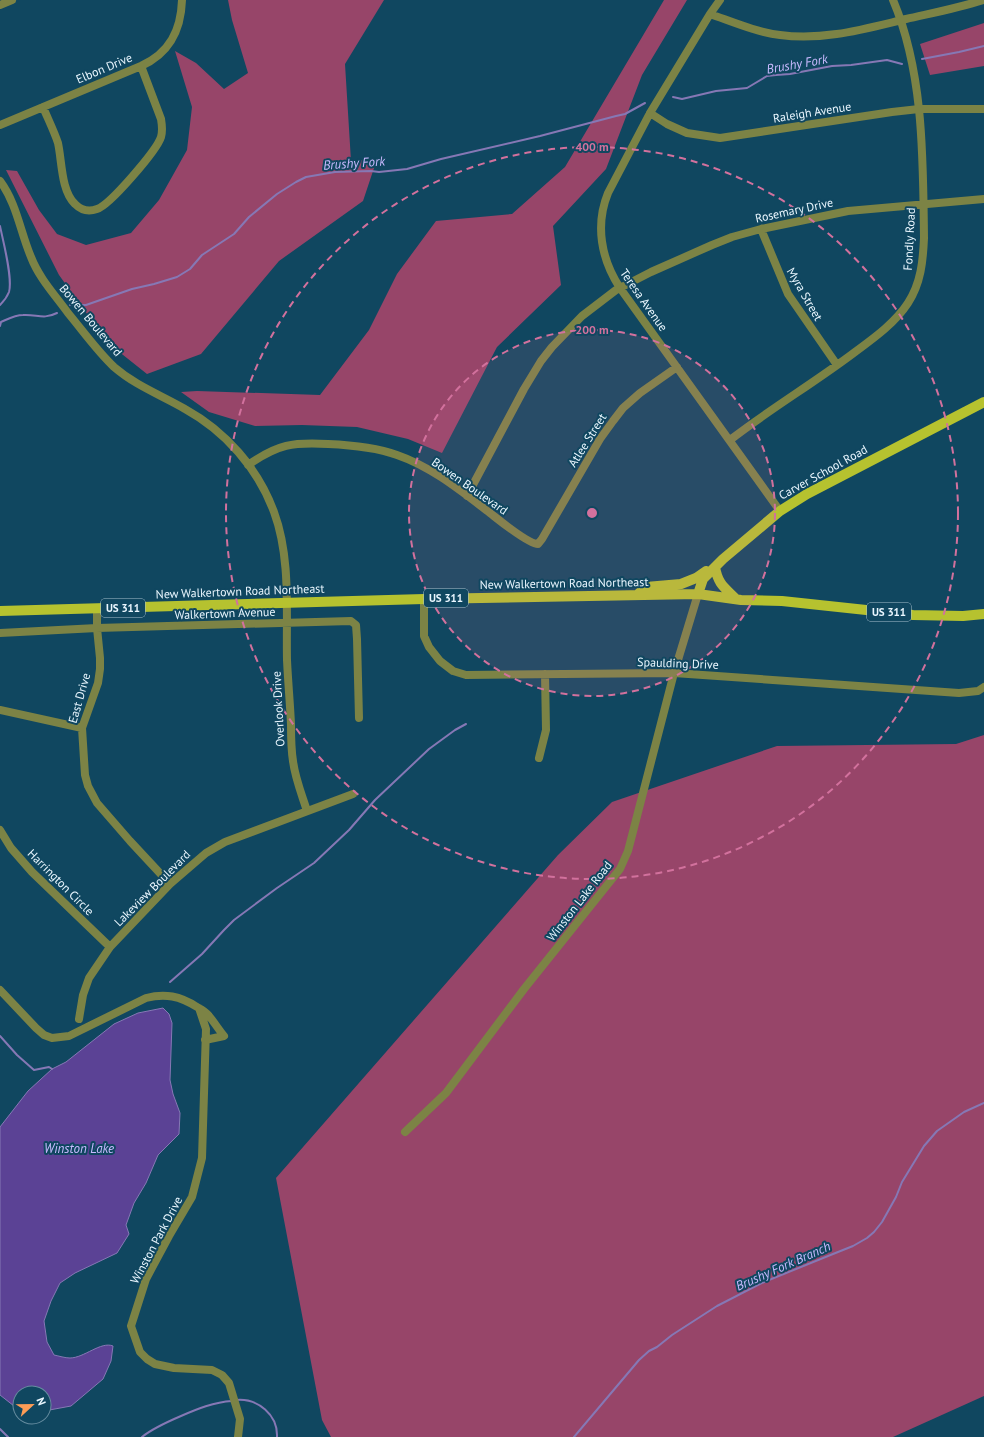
<svg xmlns="http://www.w3.org/2000/svg" width="984" height="1437" viewBox="0 0 984 1437" font-family="'PT Sans',sans-serif">
<rect width="100%" height="100%" fill="#104760"/>
<path fill="#974569" d="M228 0H384L345 64 351 161 377 159 363 201 279 261 201 354 147 374 108 343 59 275 6 170 17 171 39 210 57 234 86 245 131 233 159 200 187 150 192 107 175 51 196 63 224 89 248 73 232 20Z
M664 0H687L642 75 606 169 553 226 561 285 497 347 442 453 408 439 357 427 302 425 255 426 209 412 181 392 197 391 320 395 369 330 397 274 436 221 512 214 565 167Z
M984 23V66L930 75 920 44Z
M984 735V1396L893 1437H331L322 1420 276 1178 558 855 612 802 777 746 956 744Z"/>
<path fill="#5b4295" stroke="#8678b5" d="M163 1008 169 1014 172 1023 170 1080 173 1094 180 1113 179 1134 158 1155 146 1183 134 1203 126 1225 129 1234 117 1253 75 1273 60 1283 51 1301 44 1321 47 1342 54 1355C59 1356 65 1358 70 1358 84 1358 101 1341 113 1346L111 1361 103 1379 71 1406 44 1411V1393H20V1408L14 1406 0 1395V1127L28 1091 52 1069 66 1062 114 1024 138 1013Z"/>
<g fill="none" stroke-linecap="round" stroke-linejoin="round">
<path stroke="#8678b5" stroke-width="2" d="M922 59 959 52 984 46
M673 97 682 99 716 91 747 88 767 76 776 75 790 74 832 66 851 65 887 60 902 64
M0 226C3 241 13 278 9 292 7 297 3 302 0 305
M70 305H86L132 289 154 284 177 277 190 269 202 255 234 234 249 217 277 194 296 182 306 177 335 172 371 171 379 172 407 169 441 159 540 136 616 116 625 114 645 103
M0 326 1 322C8 319 15 315 23 315 37 314 43 320 57 313
M170 982 202 954 224 930 234 920 277 888 314 863 349 830 375 800 429 749 455 730 466 724
M0 1036 17 1055 34 1070 49 1067 52 1069
M236 1400C258 1398 278 1415 277 1437
M0 1429 8 1437
M142 1437C153 1428 167 1422 181 1416 197 1409 214 1402 232 1401
M574 1437 639 1360 649 1351 657 1347 672 1335 717 1306 764 1282 833 1254 853 1246 867 1238 874 1232 882 1222 896 1197 902 1182 924 1146 937 1131 964 1112 984 1103"/>
<path stroke="#7c8345" stroke-width="8" d="M720 0 710 14 650 113 608 193C595 225 601 259 620 288L780 511
M0 5 12 0
M710 14C733 22 756 32 780 35 823 41 864 29 906 19 932 13 958 8 983 0
M43 107C48 119 54 131 58 143 62 161 61 191 75 204 81 210 89 212 97 209 110 205 157 150 161 137 163 130 162 125 161 119L141 66
M650 113 667 124 687 133 720 138 892 112 919 109H984
M0 125 141 66C170 53 181 30 182 0
M0 181C17 204 20 231 31 257 39 278 55 295 68 313 83 331 97 351 114 367 136 386 161 395 185 409 225 431 258 468 274 512 291 558 286 611 287 660 288 681 290 703 291 724 291 736 291 749 293 761 295 778 302 795 307 811
M761 229 788 294 837 365
M730 440C770 409 814 383 855 352 874 338 895 323 908 303 921 283 923 261 924 238 923 160 924 73 893 0
M248 465C278 444 293 442 328 444 351 445 375 447 397 455 432 467 461 491 490 513 499 520 528 544 538 544L542 539 600 439 613 421 623 408 640 393 677 367
M467 496 524 389 541 361 552 347 582 316 616 290 651 272 712 245 732 237 761 229 848 211 984 199
M424 599V636L429 647 440 661 453 671 466 675 674 673 959 693 978 691 984 687
M97 608V628L100 658V669L98 683 82 728 85 775 88 786 97 803 130 841 170 884
M0 633 97 628 351 621 356 625 357 639 359 718
M0 710 82 728
M539 758 546 730 545 674
M0 830 11 848 32 872 110 947
M0 990 36 1028 44 1035 52 1038 69 1036 146 998C165 993 180 996 197 1007 201 1009 206 1012 209 1016 214 1022 219 1030 224 1036L205 1040
M199 1008 206 1029 202 1158 192 1197 169 1236 146 1279 131 1326 140 1352 147 1359 155 1364 174 1368 212 1370 222 1375 229 1383 240 1419 238 1437
M79 1019 83 995 89 978 110 947 170 884 206 853 225 842 353 794
M405 1132 446 1093 524 989 620 869 628 851 674 673 698 594"/>
<path stroke="#b6c22f" stroke-width="10" d="M715 567C718 584 724 587 736 599
M698 594 703 579 723 559 780 511 807 494 984 402
M637 595 646 587 681 584 696 578 706 571
M0 611 424 599 698 594 741 600 782 601 913 615 963 616 984 614"/>
</g>
<circle cx="592" cy="513" r="183" fill="#d2719d" fill-opacity=".12"/>
<g fill="none" stroke="#d2719d" stroke-width="2" stroke-dasharray="7 5">
<circle cx="592" cy="513" r="183"/>
<circle cx="592" cy="513" r="366"/>
</g>
<g text-anchor="middle" dominant-baseline="central" stroke-width="4" stroke-linejoin="round" paint-order="stroke">
<g fill="#104760" stroke="#a9c2cf" stroke-width="1">
<rect x="424" y="589" width="44" height="18" rx="3"/>
<rect x="101" y="599" width="44" height="18" rx="3"/>
<rect x="867" y="603" width="44" height="18" rx="3"/>
</g>
<g font-size="11" font-weight="bold" fill="#eaf7ff">
<text x="446" y="598">US 311</text>
<text x="123" y="608">US 311</text>
<text x="889" y="612">US 311</text>
</g>
<g font-size="12" fill="#eaf7ff" stroke="#104760">
<text transform="translate(104 68) rotate(-23)">Elbon Drive</text>
<text transform="translate(812 112) rotate(-9)">Raleigh Avenue</text>
<text transform="translate(794 210) rotate(-12)">Rosemary Drive</text>
<text transform="translate(909 239) rotate(-87)">Fondly Road</text>
<text transform="translate(805 294) rotate(60)">Myra Street</text>
<text transform="translate(644 300) rotate(55)">Teresa Avenue</text>
<text transform="translate(91 320) rotate(50)">Bowen Boulevard</text>
<text transform="translate(587 440) rotate(-58)">Atlee Street</text>
<text transform="translate(823 472) rotate(-29)">Carver School Road</text>
<text transform="translate(470 486) rotate(35)">Bowen Boulevard</text>
<text transform="translate(564 583) rotate(-1)">New Walkertown Road Northeast</text>
<text transform="translate(240 591) rotate(-2)">New Walkertown Road Northeast</text>
<text transform="translate(225 613) rotate(-2)">Walkertown Avenue</text>
<text transform="translate(678 663) rotate(2)">Spaulding Drive</text>
<text transform="translate(79 698) rotate(-74)">East Drive</text>
<text transform="translate(278 709) rotate(-93)">Overlook Drive</text>
<text transform="translate(61 882) rotate(45)">Harrington Circle</text>
<text transform="translate(152 888) rotate(-45)">Lakeview Boulevard</text>
<text transform="translate(579 901) rotate(-52)">Winston Lake Road</text>
<text transform="translate(156 1240) rotate(-62)">Winston Park Drive</text>
</g>
<g font-size="13" font-style="italic" fill="#c9baff" stroke="#104760">
<text transform="translate(797 64) rotate(-10)">Brushy Fork</text>
<text transform="translate(354 163) rotate(-4)">Brushy Fork</text>
<text x="79" y="1148">Winston Lake</text>
<text transform="translate(783 1266) rotate(-24)">Brushy Fork Branch</text>
</g>
</g>
<circle cx="592" cy="513" r="6" fill="#d2719d" stroke="#104760" stroke-width="2"/>
<g font-size="12" text-anchor="middle" font-weight="bold" fill="#d2719d" stroke="#104760" stroke-width="4" stroke-linejoin="round" paint-order="stroke">
<text x="592" y="151">400 m</text>
<text x="592" y="334">200 m</text>
</g>
<g transform="translate(32 1405) rotate(68)"><circle r="19" fill="#104760" stroke="#678da0"/>
<path d="M0-3L7 15L0 10L-7 15Z" fill="#fd9c56"/>
<text y="-6" font-size="11" font-weight="bold" text-anchor="middle" fill="#eaf7ff">N</text>
</g>
</svg>
